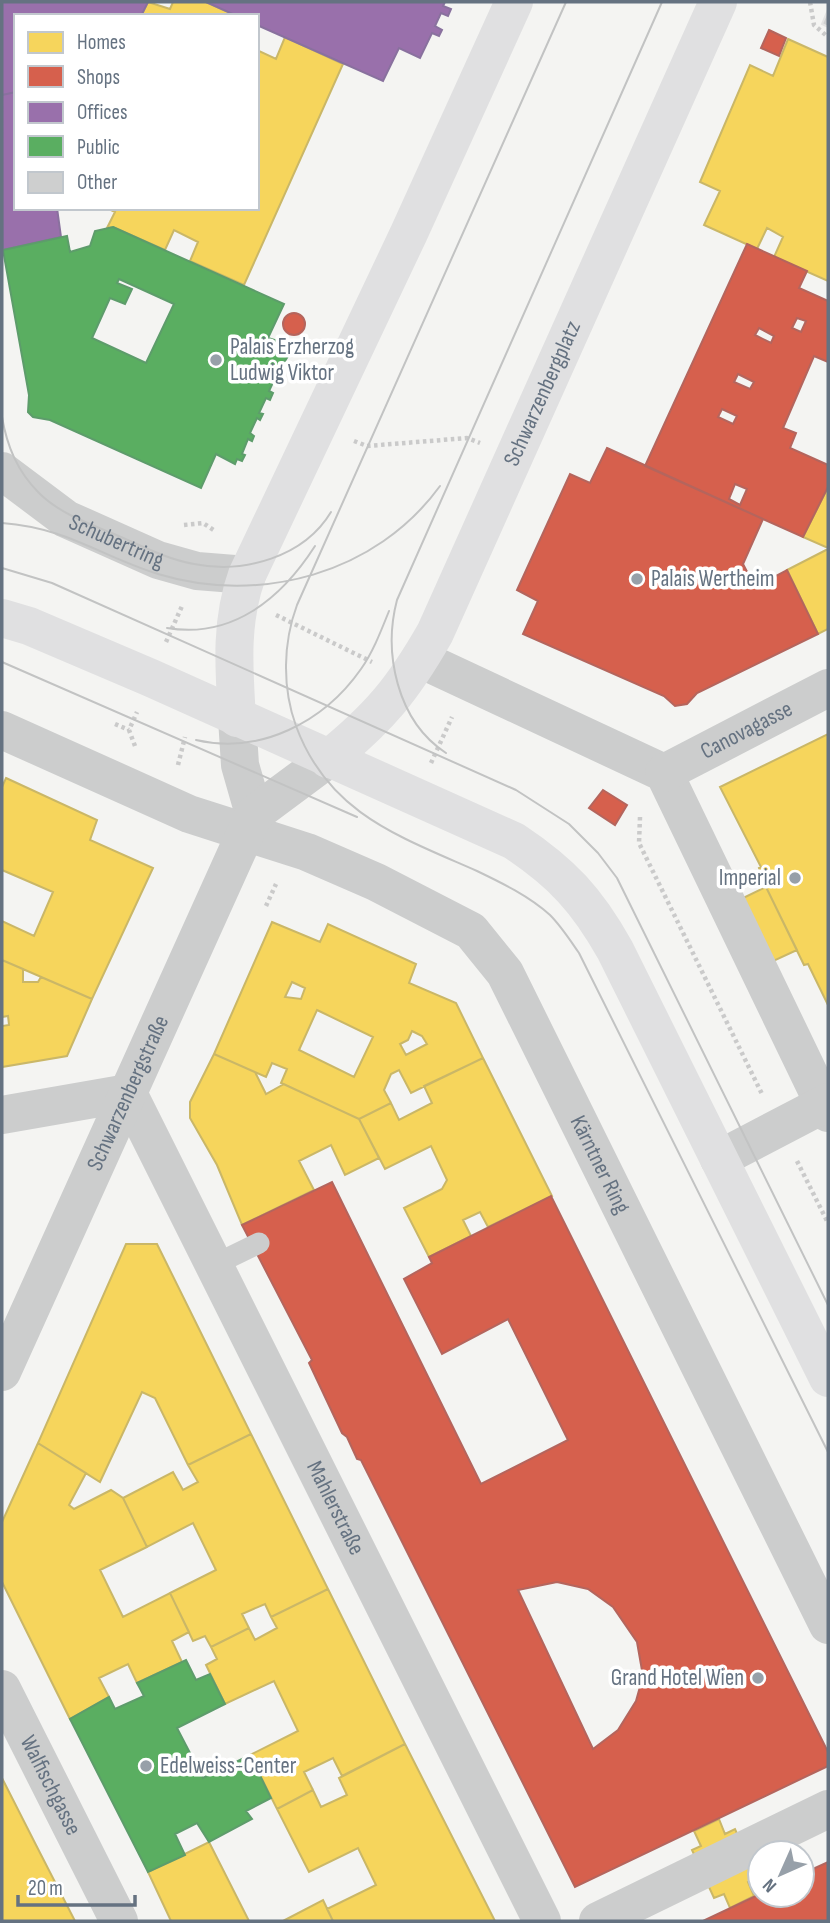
<svg xmlns="http://www.w3.org/2000/svg" width="830" height="1923" viewBox="0 0 830 1923" font-family="'Sofia Sans Condensed',sans-serif">
<rect width="100%" height="100%" fill="#f4f4f2"/>
<path fill="#f6d55c" stroke="#cab767" stroke-width="2" fill-rule="evenodd" d="M148 2 170 9 173 2H206L237 16H141Z
M285 37 343 64 244 285 190 261 198 242 174 230 165 250 113 227 107 228 115 212 107 208H257V50L276 59Z
M788 39 828 57V281L774 257 783 237 767 228 757 249 704 225 720 191 700 182 750 65 773 76Z
M828 487V548L803 537Z
M828 549V629L818 634 787 570Z
M828 734V1005L808 964 804 965 766 887 759 868 761 867 720 787Z
M6 778 97 820 90 840 153 868 92 999 2 960V921L34 936 53 892 2 870V787Z
M766 887 797 950 769 963 739 900Z
M272 922 320 942 328 924 416 964 409 983 456 1003 483 1058 411 1093 399 1070 391 1074 384 1090 391 1103 359 1119 281 1083 287 1069 272 1063 266 1077 214 1054ZM292 982 305 988 301 999 285 997ZM317 1010 373 1037 354 1077 299 1050ZM412 1031 422 1036 427 1044 406 1055 400 1044 408 1040Z
M2 960 23 969V982H38L41 977 92 999 67 1056 2 1067V1026L9 1025 8 1016 2 1017Z
M214 1054 255 1072 266 1094 284 1084 359 1119 379 1158 345 1175 331 1145 299 1161 314 1190 242 1225 217 1165 190 1118V1102Z
M483 1058 552 1196 488 1227 480 1212 463 1220 471 1236 429 1257 404 1208 442 1189 447 1180 431 1146 385 1169 359 1119 391 1103 399 1120 432 1103 424 1086Z
M126 1244H157L251 1434 188 1465 155 1398 142 1392 100 1482 38 1443Z
M251 1434 328 1589 271 1617 265 1604 242 1614 249 1628 211 1647 205 1636 193 1641 170 1593 216 1570 193 1523 147 1547 123 1498 173 1472 183 1490 198 1482 188 1465Z
M38 1443 86 1473 69 1505 74 1509 111 1490 123 1498 147 1547 100 1570 123 1617 170 1593 189 1632 172 1641 182 1662 137 1683 128 1664 99 1678 109 1697 70 1719 2 1582V1522Z
M328 1589 405 1744 342 1776 333 1758 304 1772 313 1790 277 1809 250 1755 298 1731 274 1681 225 1704 206 1665 217 1659 211 1647 249 1628 255 1640 277 1628 271 1617Z
M405 1744 495 1921H333L327 1909 376 1885 358 1848 309 1872 277 1809 313 1790 321 1807 347 1795 339 1778Z
M2 1778 36 1845 75 1921H2Z
M719 1819 725 1834 735 1829 757 1877 748 1882 754 1896 730 1908 724 1894 714 1898 692 1850 701 1846 694 1831Z
M209 1842 249 1921H171L148 1872Z
M323 1900 333 1921H283Z"/>
<path fill="#d6604d" stroke="#b4655d" stroke-width="2" fill-rule="evenodd" d="M769 30 786 38 779 56 761 48Z
M747 244 807 271 799 288 828 301V362L814 356 783 428 796 433 790 448 828 465V487L803 537 645 466ZM797 318 806 321 801 332 792 328ZM759 328 774 336 771 343 755 335ZM738 374 754 382 750 389 734 382ZM722 409 737 416 733 424 718 417ZM735 484 747 489 740 505 729 499Z
M283 324a11 11 0 1 1 22 0a11 11 0 1 1-22 0Z
M607 448 763 519 743 564 755 587 787 570 818 634 697 693 687 704 675 706 664 696 523 634 538 601 517 590 570 474 590 483Z
M603 790 627 805 615 825 589 808Z
M332 1182 481 1484 568 1440 508 1319 442 1354 404 1279 432 1263 429 1257 551 1196 828 1752V1766L575 1887 361 1460 357 1459 347 1437 342 1433 309 1363 312 1360 242 1225ZM557 1582 588 1589 613 1607 637 1642 643 1676 636 1701 618 1730 593 1749 518 1590Z
M828 1862V1921H703L760 1894 802 1895V1874Z"/>
<path fill="#9970ab" stroke="#89719e" stroke-width="2" d="M2 2H148L141 16H16V92L2 95Z
M206 2H445L443 6 451 9 448 16 441 13 435 26 442 30 439 36 432 33 420 58 399 48 383 81 257 25V16H237Z
M16 92V208H57L61 237 3 250 2 95Z"/>
<path fill="#5aae61" stroke="#5d9c6b" stroke-width="2" fill-rule="evenodd" d="M113 227 284 304 268 338 288 344 286 348 291 351 279 371 282 373 279 378 276 376 269 391 273 393 270 400 266 398 259 413 263 414 260 420 257 418 250 433 254 436 252 441 248 439 242 454 245 455 242 461 237 459 235 464 216 454 201 488 50 420 33 417 28 412 29 395 3 250 67 236 70 252 90 246 95 231ZM119 279 174 304 146 363 92 338 110 298 125 304 132 289 117 283Z
M186 1660 196 1680 210 1674 225 1704 177 1728 203 1778 250 1755 271 1798 246 1811 252 1819 209 1842 197 1823 175 1834 185 1855 148 1872 70 1719 109 1697 115 1709 144 1696 137 1683Z"/>
<path fill="#cecfcf" stroke="#e3e3e2" stroke-width="2" d="M828 10V27L822 24Z"/>
<g fill="none" stroke-linecap="round" stroke-linejoin="round">
<path stroke="#cacaca" stroke-width="4.5" stroke-dasharray="3.5 3.5" stroke-linecap="butt" d="M810 2 814 25 828 37
M354 441 367 446 467 438 480 443
M184 525 203 523 215 531
M276 615 372 662
M166 642 182 606
M115 724 129 730
M135 746 129 730 137 712
M431 763 452 717
M178 765 185 737
M640 817 639 843 762 1094
M266 906 276 884
M797 1161 828 1223"/>
<path stroke="#cccdcd" stroke-width="21" d="M214 1265 259 1243"/>
<g stroke="#cccdcd" stroke-width="38">
<path id="s1" d="M2 471 66 519 158 560 197 571 247 575"/>
<path d="M420 659 664 773 828 1113"/>
<path d="M237 718 240 765 254 814"/>
<path id="s2" d="M2 730 189 814 307 852 376 882 471 931 505 973 828 1625"/>
<path id="s3" d="M664 773 828 688"/>
<path id="s4" d="M128 1093 542 1921"/>
<path d="M2 1115 128 1093"/>
<path d="M719 1159 828 1102"/>
<path id="s5" d="M2 1372 254 814 328 759"/>
<path id="s6" d="M2 1689 119 1921"/>
<path d="M598 1921 828 1809"/>
</g>
<g stroke="#e0e0e1" stroke-width="38">
<path d="M2 618 29 626 151 678 514 841C562 873 587 900 615 950L828 1378"/>
<path d="M237 718C234 669 230 622 247 575L409 233 514 2"/>
<path id="s7" d="M328 759C379 718 403 689 435 633L718 2"/>
</g>
<path stroke="#c2c3c3" stroke-width="2" d="M566 2 297 605C283 643 282 687 296 726 328 813 398 836 477 871 502 883 529 896 550 915 561 926 570 940 579 953L828 1452
M2 417C7 446 17 471 39 493 59 513 87 523 114 534 140 545 166 559 194 564 244 574 304 557 331 512
M2 523C68 528 100 556 158 574 260 605 376 574 440 486
M2 568 52 583 516 790 569 824 598 853 617 878 828 1305
M167 628C232 639 281 599 315 546
M2 662 357 817
M196 740C260 755 324 722 361 669 373 652 381 631 389 611
M446 753C397 721 383 653 397 600L662 2"/>
</g>
<g fill="#97a0a9" stroke="#fff" stroke-width="2.5">
<circle cx="216" cy="360" r="7"/>
<circle cx="637" cy="579" r="7"/>
<circle cx="795" cy="878" r="7"/>
<circle cx="758" cy="1678" r="7"/>
<circle cx="146" cy="1766" r="7"/>
</g>
<g text-anchor="middle" dominant-baseline="central" stroke-width="7" stroke-linejoin="round" paint-order="stroke">
<g font-size="23" fill="#657281" stroke="#fff" text-anchor="start">
<text x="230" y="347">Palais Erzherzog<tspan x="230" dy="26">Ludwig Viktor</tspan></text>
<text x="651" y="579">Palais Wertheim</text>
<text x="781" y="878" text-anchor="end">Imperial</text>
<text x="744" y="1678" text-anchor="end">Grand Hotel Wien</text>
<text x="160" y="1766">Edelweiss-Center</text>
</g>
<g font-size="23" fill="#657281" stroke="#fff">
<text stroke="none"><textPath href="#s7" startOffset="429">Schwarzenbergplatz</textPath></text>
<text stroke="none"><textPath href="#s1" startOffset="135">Schubertring</textPath></text>
<text stroke="none"><textPath href="#s3" startOffset="93">Canovagasse</textPath></text>
<text stroke="none"><textPath href="#s5" startOffset="306">Schwarzenbergstraße</textPath></text>
<text stroke="none"><textPath href="#s2" startOffset="779">Kärntner Ring</textPath></text>
<text stroke="none"><textPath href="#s4" startOffset="464">Mahlerstraße</textPath></text>
<text stroke="none"><textPath href="#s6" startOffset="108">Walfischgasse</textPath></text>
</g>
</g>
<rect width="830" height="1923" fill="none" stroke="#657281" stroke-width="7"/>
<rect x="14" y="14" width="245" height="196" fill="#ffffff" stroke="#c1c7cd" stroke-width="2"/>
<rect x="28" y="32" width="35" height="21" fill="#f6d55c" stroke="#c1c7cd" stroke-width="2"/>
<text x="77" y="49" font-size="21" fill="#657281">Homes</text>
<rect x="28" y="66" width="35" height="21" fill="#d6604d" stroke="#c1c7cd" stroke-width="2"/>
<text x="77" y="84" font-size="21" fill="#657281">Shops</text>
<rect x="28" y="102" width="35" height="21" fill="#9970ab" stroke="#c1c7cd" stroke-width="2"/>
<text x="77" y="119" font-size="21" fill="#657281">Offices</text>
<rect x="28" y="136" width="35" height="21" fill="#5aae61" stroke="#c1c7cd" stroke-width="2"/>
<text x="77" y="154" font-size="21" fill="#657281">Public</text>
<rect x="28" y="172" width="35" height="21" fill="#cecfcf" stroke="#c1c7cd" stroke-width="2"/>
<text x="77" y="189" font-size="21" fill="#657281">Other</text>
<g transform="translate(781 1874) rotate(225)"><circle r="33" fill="#ffffff" stroke="#c1c7cd" stroke-width="2"/>
<path d="M0-5L12 26L0 18L-12 26Z" fill="#97a0a9"/>
<text y="-10" font-size="19" font-weight="bold" text-anchor="middle" fill="#657281">N</text>
</g>
<path d="M18 1895v10h117v-10" fill="none" stroke="#657281" stroke-width="3.5"/>
<text x="28" y="1895" font-size="21" fill="#657281" stroke="#ffffff" stroke-width="5" paint-order="stroke">20 m</text>
</svg>
